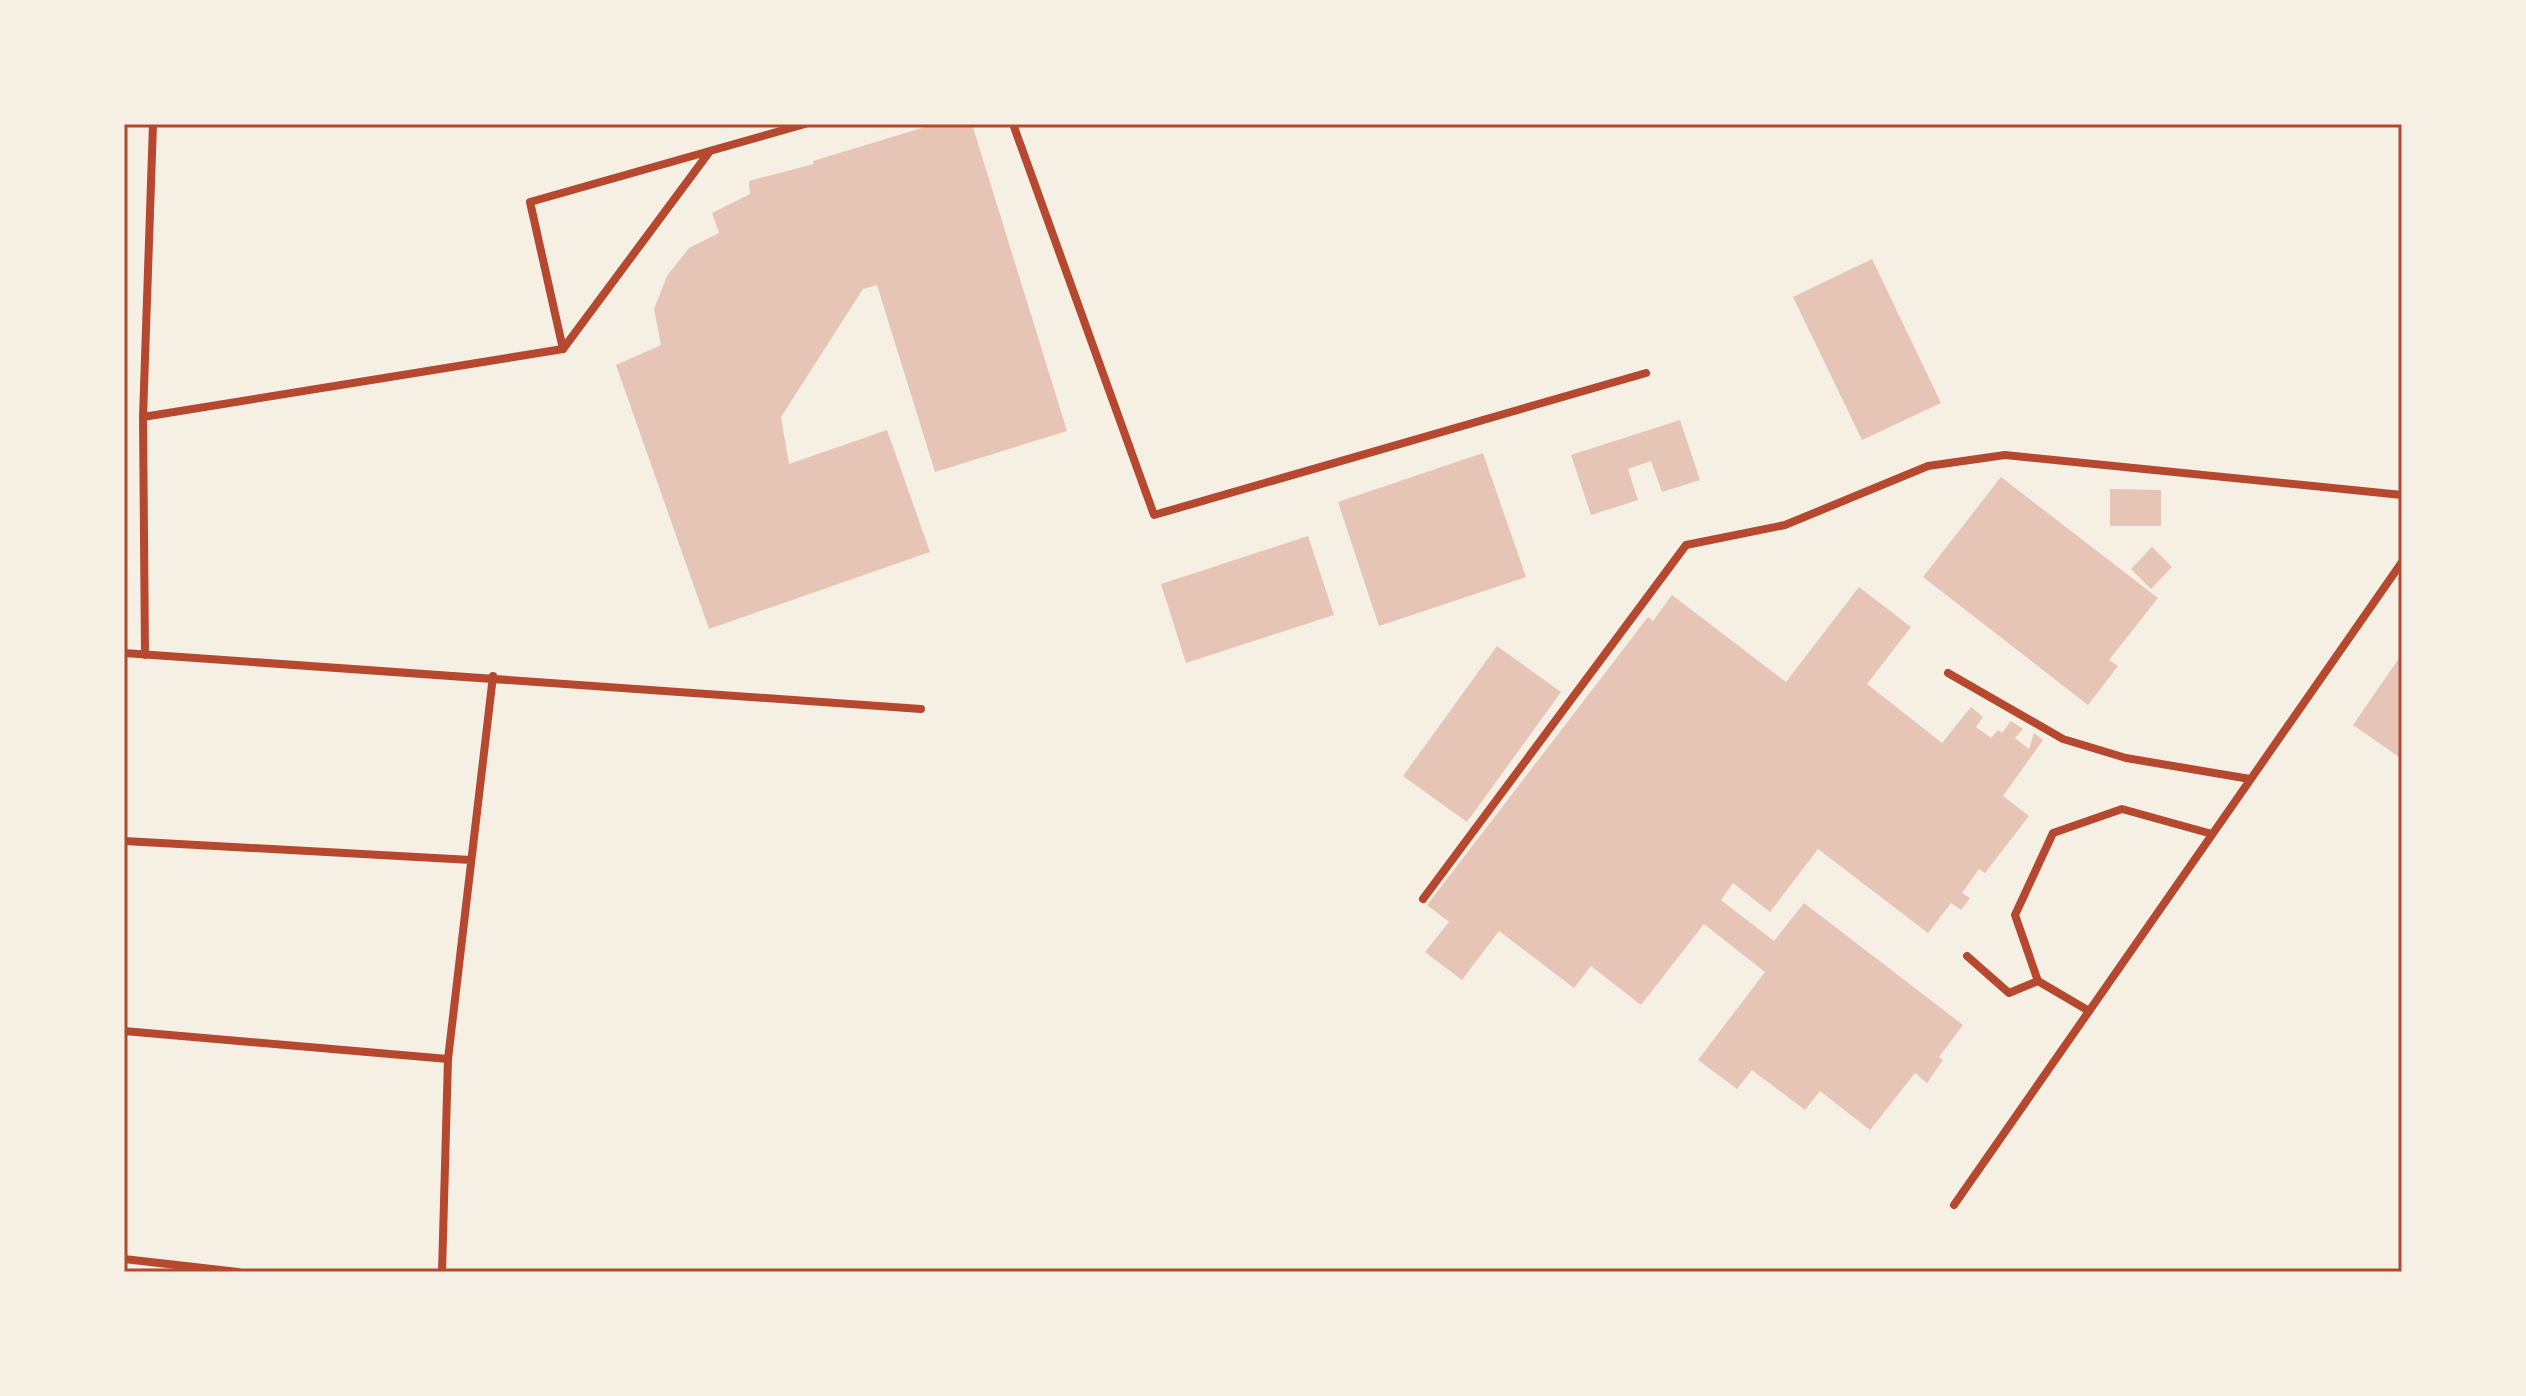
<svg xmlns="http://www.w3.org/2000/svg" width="2526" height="1396" viewBox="0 0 2526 1396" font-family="'Public Sans',sans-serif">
<rect width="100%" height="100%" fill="#f6efe4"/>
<path fill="#e6c5b7" d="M935 124H972L1067 431 935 472 877 285 863 289 781 417 789 464 887 430 930 552 709 629 616 365 661 345 654 309 667 276 689 248 719 233 712 213 750 194 749 181 814 164 813 161Z
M1872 259 1941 403 1862 440 1793 297Z
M1680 420 1700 480 1662 492 1651 461 1628 469 1638 500 1591 515 1571 455Z
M1483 453 1526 577 1379 626 1338 502Z
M2001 477 2158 598 2109 660 2118 666 2088 705 1923 577Z
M2110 489 2161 490V526H2110Z
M1308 536 1334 615 1186 663 1161 584Z
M2152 547 2172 567 2151 589 2131 569Z
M1859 587 1911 627 1867 684 1942 743 1971 707 1983 717 1976 727 1991 738 1998 730 2002 733 2011 721 2023 729 2015 738 2029 749 2034 733 2043 740 2003 796 2029 816 1985 873 1979 869 1962 893 1970 898 1961 910 1951 903 1928 933 1818 849 1770 912 1733 883 1721 900 1774 941 1804 903 1963 1025 1939 1057 1943 1060 1927 1083 1915 1073 1870 1130 1820 1091 1805 1110 1752 1070 1737 1089 1698 1060 1765 972 1704 924 1641 1005 1591 966 1574 988 1499 931 1462 980 1425 952 1449 922 1427 905 1648 617 1653 621 1672 595 1786 682Z
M1497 646 1561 692 1467 822 1403 776Z
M2402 654V759L2353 725Z"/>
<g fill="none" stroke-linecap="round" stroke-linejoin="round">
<path stroke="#b5482f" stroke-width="8" d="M1013 124 1154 515 1646 373
M563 349 710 151
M143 417 563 349 530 202 805 124
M124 653 921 709
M145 655 143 417 153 124
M1948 673 2063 739 2126 758 2250 779
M124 841 471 860
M1423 899 1686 545 1785 525 1928 466 2005 455 2402 495
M1967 956 2009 993 2038 981 2089 1011
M2038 981 2015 915 2053 833 2122 809 2212 834
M124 1031 448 1059
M1954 1205 2402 562
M124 1259 238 1272
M442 1272 448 1059 493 676"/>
</g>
<rect width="2526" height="1396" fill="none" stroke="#f6efe4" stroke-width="252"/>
<rect x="126" y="126" width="2274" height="1144" fill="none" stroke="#b5482f" stroke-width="3"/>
</svg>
